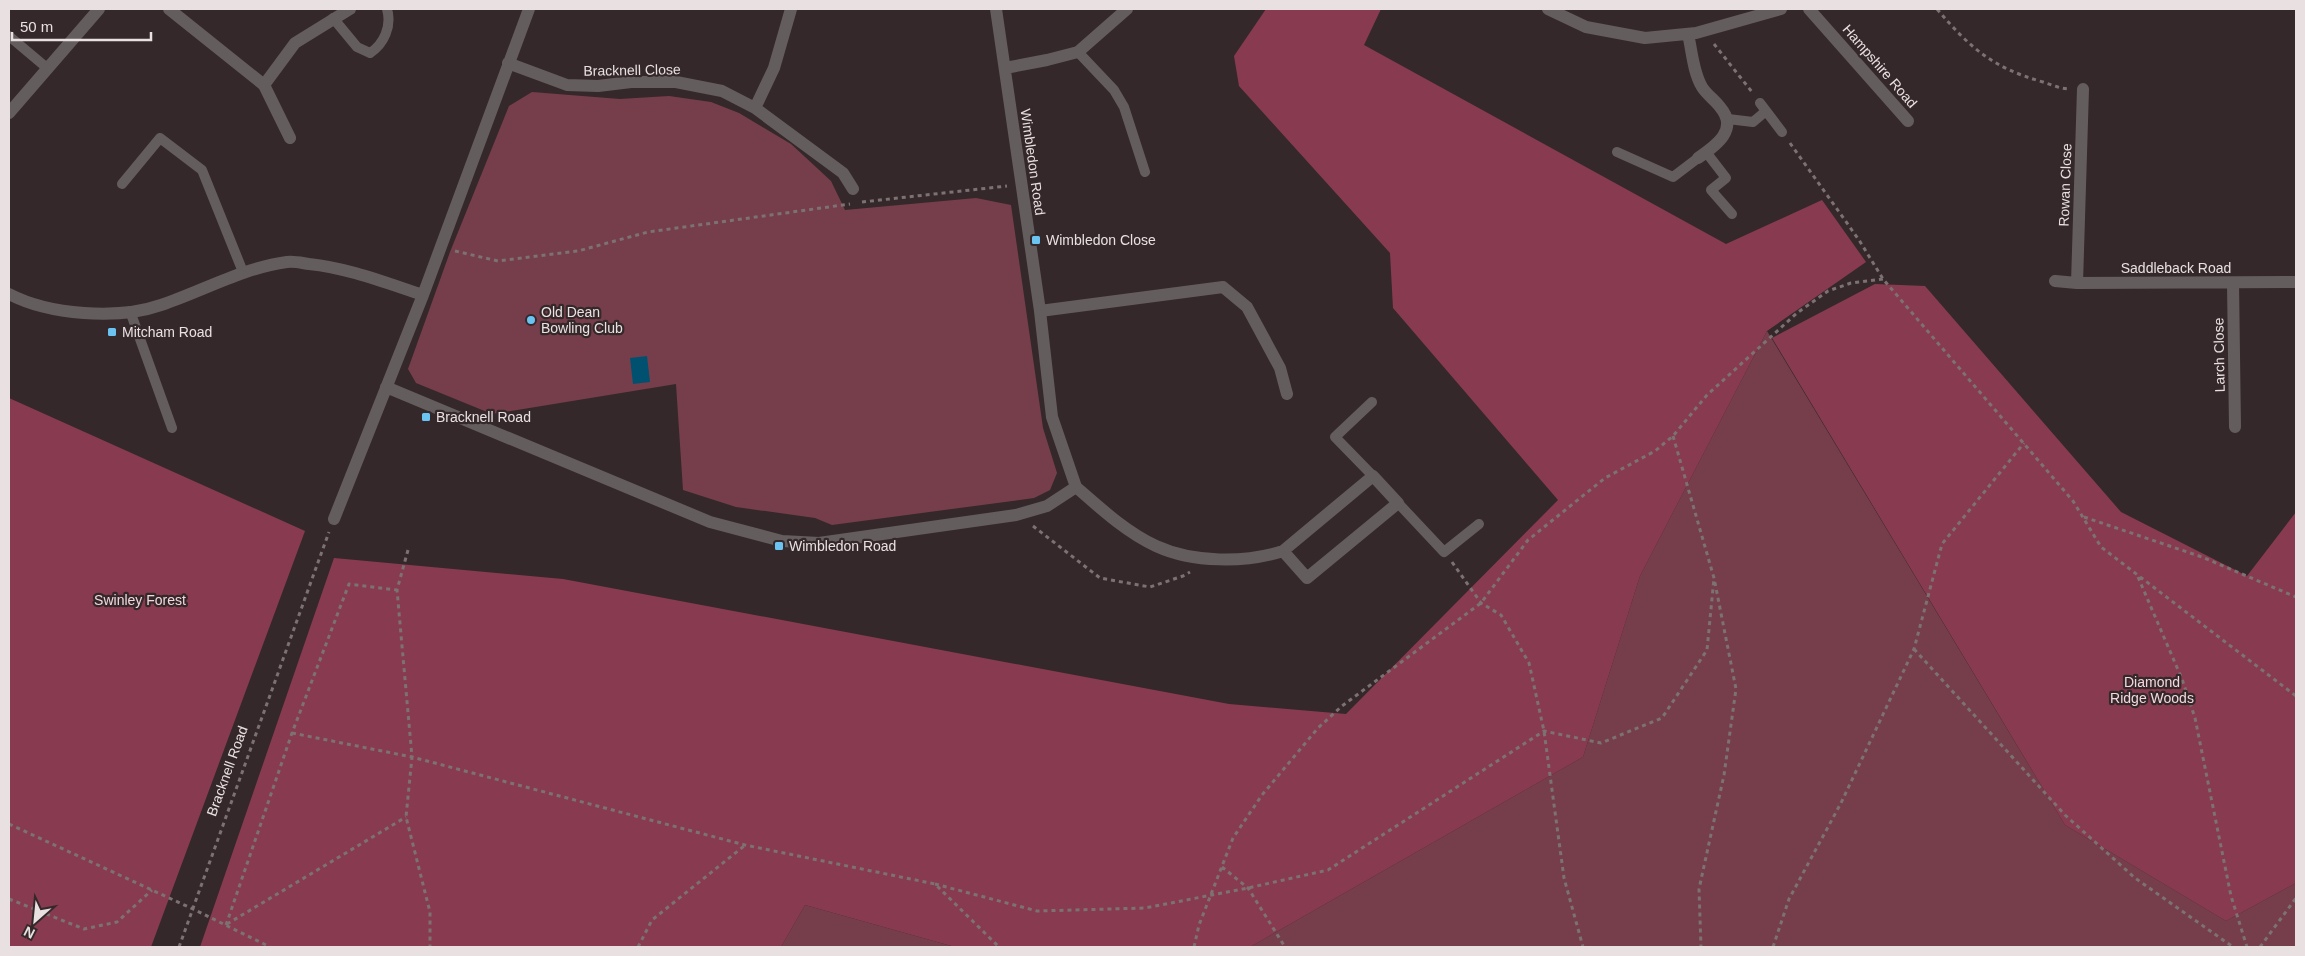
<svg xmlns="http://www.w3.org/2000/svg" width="2305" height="956" viewBox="0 0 2305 956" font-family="Arial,sans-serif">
<rect width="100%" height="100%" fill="#35282b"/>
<path fill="#763e4b" d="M532 92 620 99 669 96 711 102 739 113 791 144 831 181 845 210 976 198 1011 205 1043 428 1057 473 1050 490 1034 498 832 525 815 518 736 507 683 490 676 384 492 414 416 383 408 369 450 252 509 106Z
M1767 331 2065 825 2226 921 2296 883V947H1250L1583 757 1640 576Z
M805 905 955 947H781Z"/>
<path fill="#883b50" d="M1266 9H1381L1364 45 1726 244 1822 200 1866 262 1767 331 1640 576 1583 757 1250 947H955L805 905 781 947H200L334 558 563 579 1229 704 1346 714 1558 500 1393 308 1390 253 1239 86 1234 56Z
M1875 284 1925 286 2121 512 2247 576 2296 512V883L2226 921 2065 825 1772 338Z
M9 398 305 531 151 947H9Z"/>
<path fill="#005170" d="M647 356 650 382 633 384 630 358Z"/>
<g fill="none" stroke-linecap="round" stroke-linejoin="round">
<path stroke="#7c7173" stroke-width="3" stroke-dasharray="4 4" stroke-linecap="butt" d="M1937 9C1970 48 1993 68 2043 82 2052 85 2061 89 2070 89
M1714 44 1752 92
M1790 143 1859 240 1883 279 2073 501 2101 547 2296 696
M862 202 1007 186
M455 251 498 261 578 251 648 232 850 204
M1673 436 1714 578 1736 689 1724 775 1699 889 1701 947
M2084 517 2202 557 2296 597
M1033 526 1100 578 1150 587 1183 576 1190 572
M408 550 397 590 412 757 406 817 430 912V947
M1452 562 1481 603 1501 615 1529 663 1544 731 1564 878 1583 947
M2138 577 2182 679 2195 718 2231 896 2247 947
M1914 649 2065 815 2135 878 2233 947
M292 733 412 757 745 845 935 884 999 947
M9 824 193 909 270 947
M1222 867 1248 888 1285 947
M935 884 1037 911 1145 908 1248 888 1328 870 1544 731 1601 743 1662 718 1707 650 1714 578
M9 899 84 929 117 922 152 890
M227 924 406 817
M226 925 292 733 349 584 397 590
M179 947 329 532
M638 947 652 920 744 846
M1194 947 1199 925 1233 838 1262 795 1318 728 1342 706 1481 603 1528 540 1605 478 1655 451 1673 436 1707 395 1797 313 1828 291 1851 283 1883 279
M1773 947 1789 899 1841 803 1914 649 1942 544 2024 443
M2260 947 2296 898"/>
<path stroke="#645d5e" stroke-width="10" d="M333 18 357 47 370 53C384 44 392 26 387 9
M9 36 47 68
M1078 52 1114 90 1124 107 1145 172
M1760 103 1782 132
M1728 119 1753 122 1766 111
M1617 152 1673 177 1698 158
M1706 152 1726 178 1711 190 1732 214
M122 184 160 138 202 170 243 272
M130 311 172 428
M1372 402 1335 437 1373 476
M1398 503 1444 552 1479 524"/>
<path stroke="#645d5e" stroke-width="12" d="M169 9 264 85 290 138
M1548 9 1586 27 1645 38 1696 33 1781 9
M1809 9 1908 121
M1688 34C1692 51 1693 72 1702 87 1706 94 1715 100 1720 107 1739 129 1717 145 1698 158
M508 63 567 85 598 86 631 82H676L722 91 755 108 843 173 853 189
M1005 68 1047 60 1078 52 1127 9
M264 85 295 43 350 9
M755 108 774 68 791 9
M9 113 99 9
M2055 281 2077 283 2296 282
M2077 283 2083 89
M2233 283 2235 427
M9 294C49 315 118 320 161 305 203 291 242 268 287 262 294 261 302 263 309 264 348 268 386 283 423 295
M1040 311 1223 287 1247 307 1280 368 1287 394
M386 387 710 522 782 541 819 543 1016 515 1047 506 1076 487 1052 417 1040 311 996 9
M1076 487C1100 508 1126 532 1156 546 1193 563 1245 563 1283 551L1373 476 1398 503 1307 578 1283 551
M334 519 423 295 529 9"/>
</g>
<g fill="#6bc3f2" stroke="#35282b" stroke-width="2">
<rect x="1031" y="235" width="10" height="10" rx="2.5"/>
<circle cx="531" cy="320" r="5"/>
<rect x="107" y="327" width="10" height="10" rx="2.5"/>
<rect x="421" y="412" width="10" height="10" rx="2.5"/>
<rect x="774" y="541" width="10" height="10" rx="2.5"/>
</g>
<g text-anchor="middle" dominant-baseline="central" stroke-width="4.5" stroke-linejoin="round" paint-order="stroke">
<g font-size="14" fill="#e9e0e1" stroke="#35282b">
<text transform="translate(1880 66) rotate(49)">Hampshire Road</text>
<text transform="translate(632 70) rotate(-1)">Bracknell Close</text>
<text transform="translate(1033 162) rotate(82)">Wimbledon Road</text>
<text transform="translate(2065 185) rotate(-88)">Rowan Close</text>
<text x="2176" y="268">Saddleback Road</text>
<text transform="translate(2219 355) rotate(-91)">Larch Close</text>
<text transform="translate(227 771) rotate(-70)">Bracknell Road</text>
</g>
<g font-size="14" fill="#e9e0e1" stroke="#35282b" text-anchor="start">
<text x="1046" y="240">Wimbledon Close</text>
<text x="541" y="312">Old Dean<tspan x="541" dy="16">Bowling Club</tspan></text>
<text x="122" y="332">Mitcham Road</text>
<text x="436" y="417">Bracknell Road</text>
<text x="789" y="546">Wimbledon Road</text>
</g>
<g font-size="14" fill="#f1d9dd" stroke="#35282b">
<text x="140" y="600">Swinley Forest</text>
<text x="2152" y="682">Diamond<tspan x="2152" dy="16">Ridge Woods</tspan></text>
</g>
</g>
<rect width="2305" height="956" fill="none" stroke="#e9e0e1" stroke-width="20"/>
<g transform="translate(35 921) rotate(207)" stroke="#35282b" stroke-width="4" paint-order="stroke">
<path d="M0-4L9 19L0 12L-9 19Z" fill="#e9e0e1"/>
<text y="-8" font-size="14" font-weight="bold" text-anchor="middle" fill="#e9e0e1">N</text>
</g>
<path d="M12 32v8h139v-8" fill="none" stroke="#e9e0e1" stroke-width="2.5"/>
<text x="20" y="32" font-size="15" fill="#e9e0e1" stroke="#35282b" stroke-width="4" paint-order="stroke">50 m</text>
</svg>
